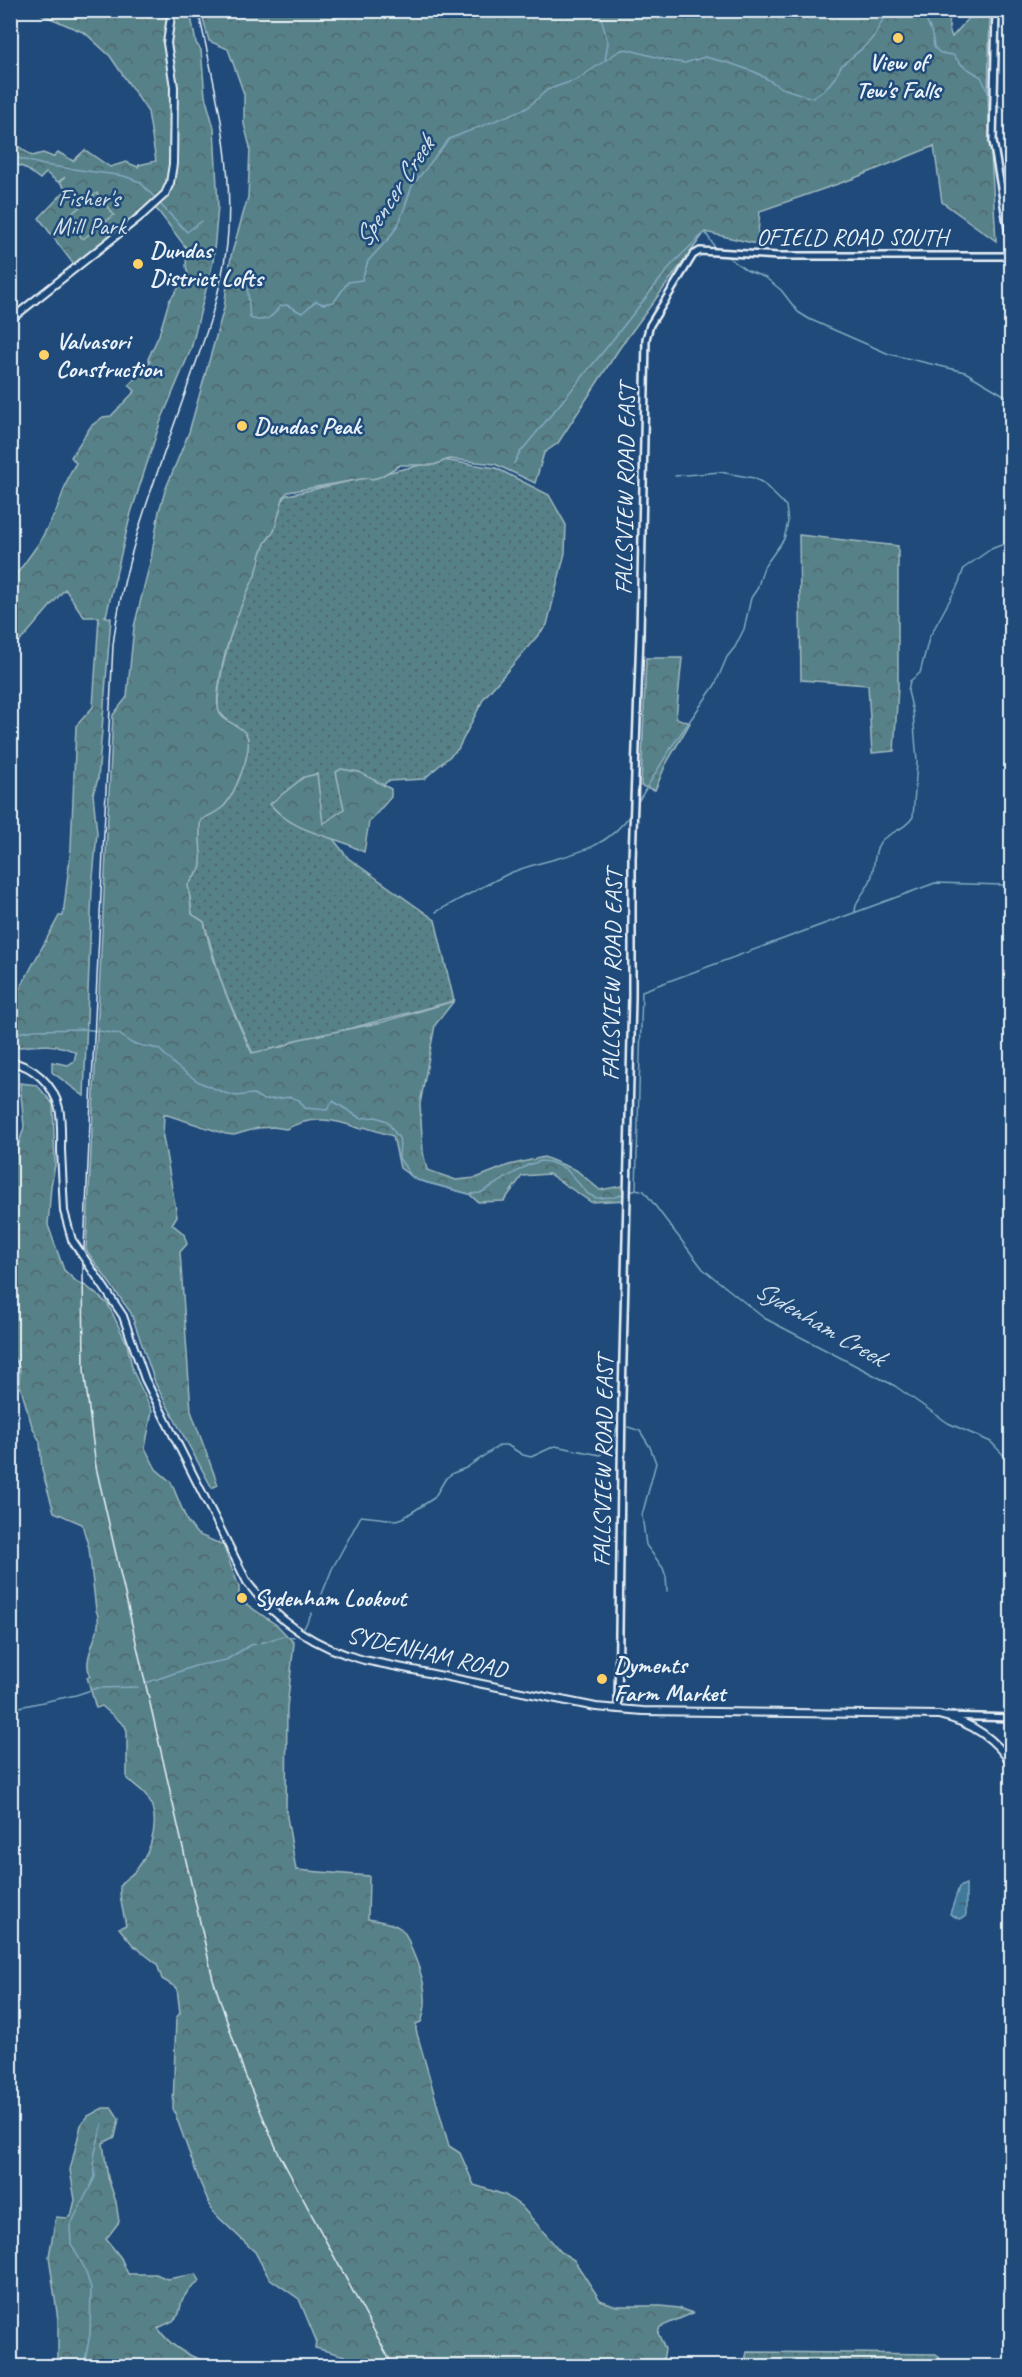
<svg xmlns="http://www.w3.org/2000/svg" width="1022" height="2377" viewBox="0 0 1022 2377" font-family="Caveat,sans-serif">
<defs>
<pattern id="grass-dots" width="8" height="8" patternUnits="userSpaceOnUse" patternTransform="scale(1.5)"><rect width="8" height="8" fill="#578188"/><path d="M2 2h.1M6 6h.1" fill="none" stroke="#4f676c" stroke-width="1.8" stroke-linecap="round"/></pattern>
<pattern id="forest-crowns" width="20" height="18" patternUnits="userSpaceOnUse" patternTransform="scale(1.5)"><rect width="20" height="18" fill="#578188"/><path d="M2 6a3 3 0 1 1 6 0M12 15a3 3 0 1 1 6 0" fill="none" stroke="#4f676c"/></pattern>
<pattern id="water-ripples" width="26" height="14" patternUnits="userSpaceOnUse" patternTransform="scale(1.5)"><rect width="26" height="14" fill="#40799a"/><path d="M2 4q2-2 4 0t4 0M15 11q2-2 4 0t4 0" fill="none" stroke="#436072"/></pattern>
</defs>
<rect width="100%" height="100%" fill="#1f4a7a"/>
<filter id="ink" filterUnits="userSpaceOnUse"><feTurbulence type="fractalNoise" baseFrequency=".0167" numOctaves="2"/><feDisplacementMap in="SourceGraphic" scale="12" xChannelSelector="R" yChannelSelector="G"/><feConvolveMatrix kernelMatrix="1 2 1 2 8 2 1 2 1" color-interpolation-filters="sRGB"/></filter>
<g filter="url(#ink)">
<path fill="url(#grass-dots)" stroke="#a0b9c0" stroke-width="1.5" d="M443 460 496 468 549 495 566 525 565 553 547 625 484 698 458 749 424 779 388 781 327 831 348 858 435 920 454 1001 253 1054 223 988 204 922 192 914 188 885 201 820 217 810 248 740 218 711C216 649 261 555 284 496Z
M747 2352 936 2354 945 2364 944 2366H744Z"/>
<path fill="url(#forest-crowns)" stroke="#a0b9c0" stroke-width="1.5" d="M950 10 949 29 952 37 975 11H990L988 99 996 241 942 202 934 146 852 179 760 211 757 244 705 232 619 349 558 443 544 453 535 483 495 464 449 459 434 465H400L380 477 372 479 367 478 288 492 284 496C280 507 278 520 274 531 271 536 266 540 264 546 259 556 259 567 255 576 237 612 222 653 218 693 214 726 234 718 246 734 255 747 234 796 224 806 218 812 208 816 201 820 197 835 204 860 200 869 197 874 192 880 188 885L192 914 204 922C213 966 230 1006 249 1047L252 1053 285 1046 295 1040 383 1022 454 1001 435 1025 420 1104 423 1152 427 1170 456 1180 476 1178 509 1165 544 1157 576 1170 600 1190 621 1186 626 1200 591 1202 549 1174 522 1176 504 1201 478 1202 469 1194 417 1180 400 1168 393 1136 364 1127 361 1129C334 1119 312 1115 286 1129L273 1127 258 1128 234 1135 226 1134 164 1114 163 1137 177 1216 172 1224 184 1234 187 1244 180 1252 191 1411 218 1485 212 1488 156 1385 131 1313 86 1250 113 715 127 697 134 627 151 559 159 511 166 488 189 432 224 308 231 256 248 197 250 147 244 124V94L228 49 209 41 201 11Z
M34 11H190L196 43 201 50 205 96 214 128 218 206 213 262 191 349 160 423 131 513 106 616H104L111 618 98 779 93 794 97 833 92 889 84 1096 52 1072V1062L68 1065 74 1061 76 1053C57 1041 31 1046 11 1048L10 1007 59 916H63L71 848 76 726 93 707 99 617H84L65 589 24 637 11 647V582L39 543 57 509 70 473 76 463 71 457 91 426 103 417 111 416 135 391 129 385 150 362 148 359 159 335 169 301 188 275 186 266 187 249 159 212 150 203 74 265 39 218 66 190 60 182 65 177 58 182 46 173 40 179 25 168 11 162V141L32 156 43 153 53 157 58 152 73 161 85 150 110 167 126 162 138 167 139 165 156 161 148 112 110 56 85 33Z
M799 535 898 546V687L894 751 872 753 868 685 801 680Z
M646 658H682L676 718 690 723 666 764 655 790 641 786Z
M341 769 359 772 391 789V797L369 822 364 852C356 849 349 844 342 842 315 833 289 827 270 804L304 777 317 774 323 824 344 809 336 772Z
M20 1083 37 1085 53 1104 55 1165 51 1186 48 1225 64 1270 77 1282 86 1286 108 1304 127 1344 133 1371 152 1411 145 1448 156 1469 171 1482 187 1521 197 1534 223 1545 239 1587V1599L278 1626 294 1643 287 1708 286 1811 296 1870 369 1876 368 1919C377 1921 391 1922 400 1928 406 1932 409 1941 411 1948 421 1971 431 1997 421 2022L416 2024V2030L449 2146 460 2153 474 2185 505 2195 521 2206 561 2252 574 2260 600 2300 616 2306H661L678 2308 693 2313 660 2327 658 2333 665 2349 662 2366H343L345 2356 315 2348 316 2340 299 2299 269 2278 255 2252 213 2212 199 2180 173 2108 176 2018 180 2013 177 1988 162 1979 157 1964 133 1945 119 1928 126 1925C124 1916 117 1890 121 1884 124 1879 131 1876 135 1871 152 1852 163 1816 145 1794 140 1788 133 1784 127 1779V1731L125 1726 102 1706 96 1708 87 1677 90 1676C89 1672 87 1666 88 1662 89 1645 104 1627 96 1610L89 1548 82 1524 54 1512 42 1470 40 1442 32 1426 19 1382 20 1369 11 1352 10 1173 24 1127Z
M103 2108H112L119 2119 115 2137 103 2143 108 2178 116 2202 119 2222 106 2239 121 2258 128 2274H156L167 2279 196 2274 200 2281 188 2291 182 2300 179 2314 173 2321 158 2328C171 2348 193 2359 216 2364V2366H58V2320L49 2256 56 2217 67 2218 71 2216 75 2200 70 2170 81 2125 88 2116Z"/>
<path fill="#578188" stroke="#a0b9c0" stroke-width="1.5" d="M97 193 114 215 83 239 66 218Z"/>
<path fill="url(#water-ripples)" stroke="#83a9c0" stroke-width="1.5" d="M966 1884V1914L965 1917 959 1919 950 1914 959 1887Z"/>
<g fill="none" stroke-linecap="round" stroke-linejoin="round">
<path stroke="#83a9c0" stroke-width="1.5" d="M599 10 608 43 605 60
M900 10 906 13C925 6 933 32 934 47L940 53 953 55 962 65 981 77 992 100
M995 103 1012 115
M10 156 44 165 124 176 140 182 156 199
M159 203 187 232 202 221
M725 255 746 270 766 278 781 290 798 312 809 319 889 354 965 372 1009 398
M244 276C250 290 248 304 250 318 265 323 272 318 280 306L287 305 302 313 316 301 323 304 334 302 348 282 362 280 368 261 390 237 399 223 412 186 449 139 527 108 547 90 578 79 619 51 626 49 670 61 685 63 705 57 729 63 755 72 782 88 812 98C822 93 829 86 836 76 839 72 839 67 843 64 853 56 866 47 874 36 880 27 882 16 893 10
M514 464 518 455 607 347 673 263 705 232 716 249
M636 805 672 746 715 685 727 657 735 647 744 629 751 598 757 589 764 567 784 539 788 522 786 506 763 483 754 478 720 472 675 476
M436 912C460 899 485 885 510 873 555 854 601 859 632 812
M855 912C855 899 867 891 871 879 875 867 873 848 883 839 893 831 905 829 913 817L917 762 913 712 908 691 910 681 920 673 929 638 958 585 964 568 991 549 1009 542
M10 1034 35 1030 84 1029 119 1034 131 1043 159 1049 176 1066 199 1082 225 1093 236 1096 253 1094 264 1100 290 1097 299 1100 305 1108 327 1110 333 1101 360 1118 376 1117 387 1121 400 1140 399 1158 412 1177 417 1180 469 1194 480 1193 528 1165 541 1161 550 1162 566 1169 588 1194 596 1198 615 1197 626 1193
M636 1189 642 991 935 883 1003 885
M630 1192 636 1189 644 1191 703 1269 764 1318 895 1386 948 1423 991 1442 1012 1464
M628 1427 640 1431 650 1447 656 1463 642 1515 646 1545 663 1568 666 1577 667 1591
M320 1599 332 1569 361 1516 397 1520 403 1518 434 1498 446 1478 453 1473 466 1468 500 1445H507L523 1455 531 1457 555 1446 600 1455 611 1446 617 1427
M304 1628 312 1613
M261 1643 283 1636 294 1637
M146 1683 195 1666 226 1660 250 1645 256 1644
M10 1709 76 1695 97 1688 138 1687
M84 2366 90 2334 91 2288 84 2267 71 2244 70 2226 95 2177 94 2157 102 2124"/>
<defs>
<path id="minor" d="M996 10 993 141 1012 252
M618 1709 622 1398 632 997V859L640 634 646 339 650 325 693 255 700 251 778 256H1012
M947 1716 1012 1718"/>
<path id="major" d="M10 320 142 215 165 194 170 183 173 164 174 87 167 43 172 10
M10 1062C33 1065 54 1085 59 1108 62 1121 61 1136 61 1150 62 1170 63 1191 64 1211
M101 1283 123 1316 145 1379 247 1582C276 1621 317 1648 364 1660L596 1707 643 1711 939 1715C970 1722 995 1737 1012 1765"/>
</defs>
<use href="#minor" stroke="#e8f1f8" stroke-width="10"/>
<use href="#major" stroke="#e8f1f8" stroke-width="10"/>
<use href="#minor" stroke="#1f4a7a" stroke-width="5"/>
<use href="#major" stroke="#1f4a7a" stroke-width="6"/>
<path stroke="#e8f1f8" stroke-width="1.5" d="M198 10C215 87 235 164 227 244 221 294 204 341 187 388 158 472 124 555 113 645L83 1268 84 1369 96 1467 213 1979 245 2075 278 2152 393 2366"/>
<defs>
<path id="major-bridge" d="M64 1211 72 1240 101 1283"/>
</defs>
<use href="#major-bridge" stroke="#e8f1f8" stroke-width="10" stroke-linecap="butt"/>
<use href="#major-bridge" stroke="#1f4a7a" stroke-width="6"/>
</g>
</g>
<g fill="#ffd166" stroke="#1f4a7a" stroke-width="2">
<circle cx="898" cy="38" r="6"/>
<circle cx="138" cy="264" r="6"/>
<circle cx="44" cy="355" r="6"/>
<circle cx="242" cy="426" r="6"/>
<circle cx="242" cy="1598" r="6"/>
<circle cx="602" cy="1679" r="6"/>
</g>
<g text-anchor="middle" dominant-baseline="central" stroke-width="5" stroke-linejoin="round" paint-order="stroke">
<g font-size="24" font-weight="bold" fill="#e8f1f8" stroke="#1f4a7a" text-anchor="start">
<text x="898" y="62" text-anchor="middle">View of<tspan x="898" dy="28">Tew's Falls</tspan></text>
<text x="150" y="250">Dundas<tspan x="150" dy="28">District Lofts</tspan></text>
<text x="56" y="341">Valvasori<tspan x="56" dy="28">Construction</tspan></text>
<text x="254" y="426">Dundas Peak</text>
<text x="254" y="1598">Sydenham Lookout</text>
<text x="614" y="1665">Dyments<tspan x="614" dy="28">Farm Market</tspan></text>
</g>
<g font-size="24" fill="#d2e0e7" stroke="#1f4a7a">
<text x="89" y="198">Fisher's<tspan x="89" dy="28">Mill Park</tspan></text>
</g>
<g font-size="24" fill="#e8f1f8" stroke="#1f4a7a">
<text x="852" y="237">OFIELD ROAD SOUTH</text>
<text transform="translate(625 489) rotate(-89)">FALLSVIEW ROAD EAST</text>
<text transform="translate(612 975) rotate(-89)">FALLSVIEW ROAD EAST</text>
<text transform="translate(603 1461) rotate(-89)">FALLSVIEW ROAD EAST</text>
<text transform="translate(427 1652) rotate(13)">SYDENHAM ROAD</text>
</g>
<g font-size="26" font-style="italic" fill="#cfdfea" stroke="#1f4a7a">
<text transform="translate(394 192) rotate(-57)">Spencer Creek</text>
<text transform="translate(820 1323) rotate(30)">Sydenham Creek</text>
</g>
</g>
<rect width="1022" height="2377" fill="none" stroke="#1f4a7a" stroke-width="36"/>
<rect x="18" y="18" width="986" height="2341" fill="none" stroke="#e8f1f8" stroke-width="2" filter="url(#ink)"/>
</svg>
